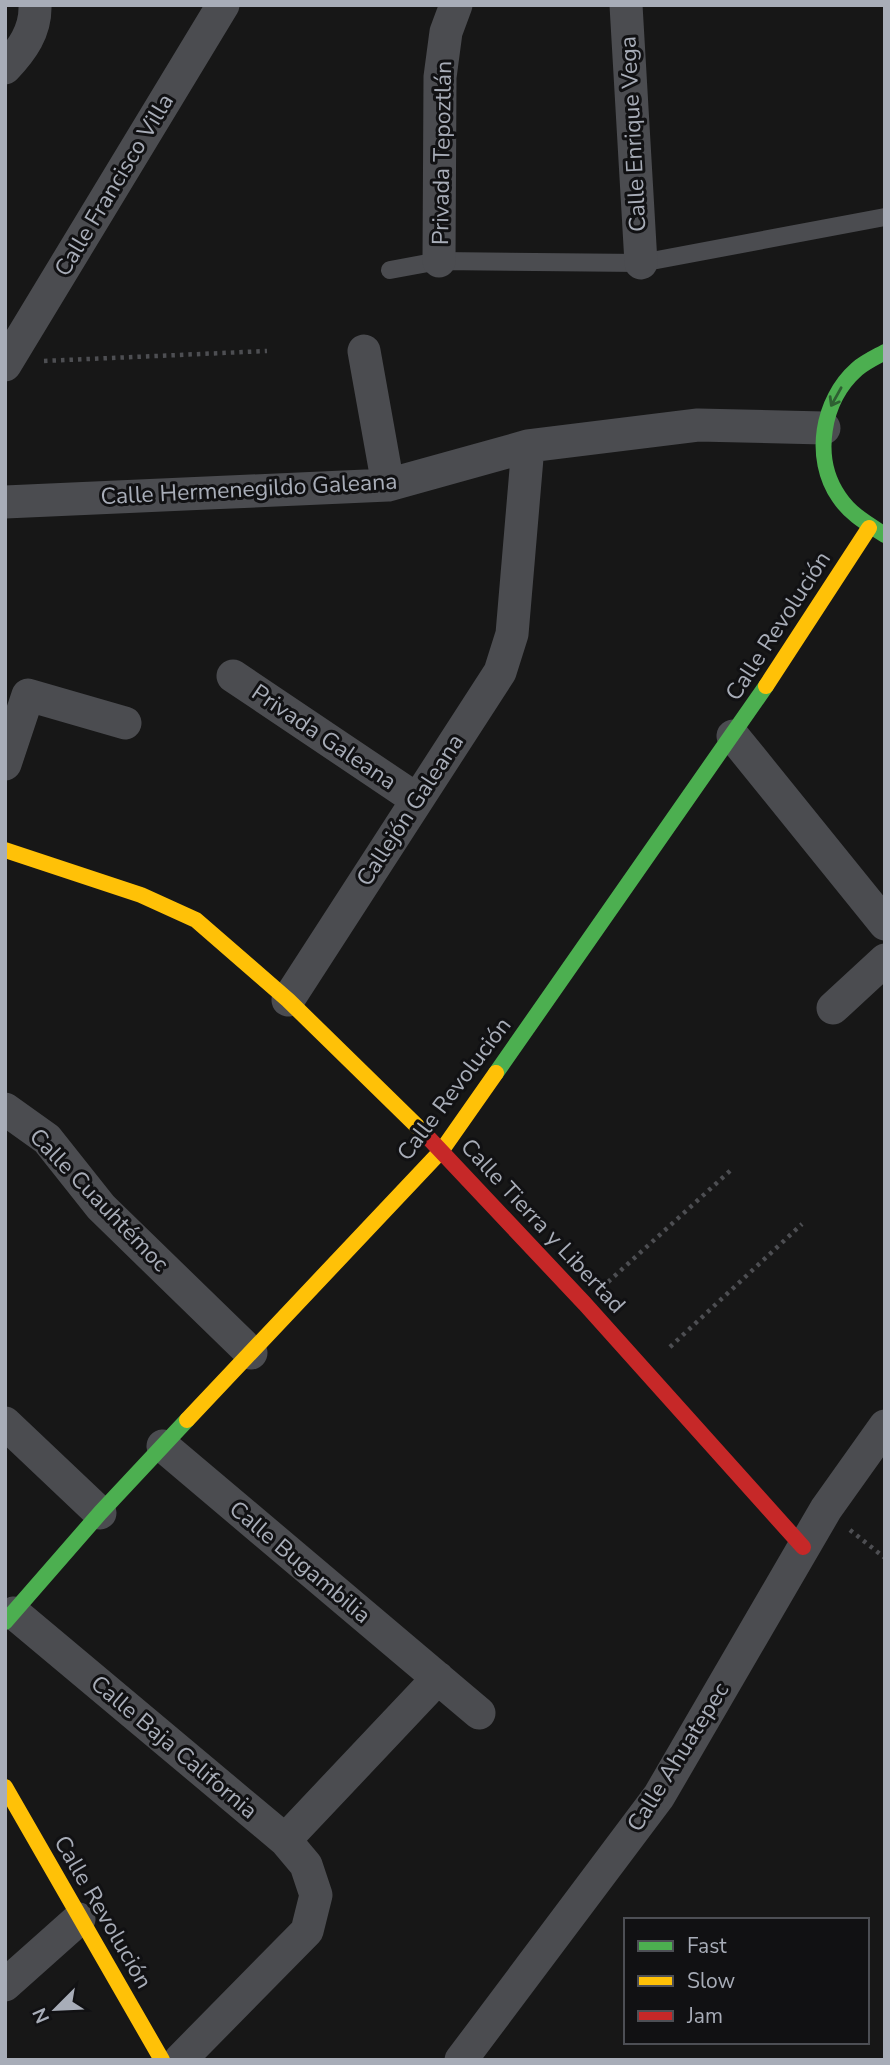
<svg xmlns="http://www.w3.org/2000/svg" width="890" height="2065" viewBox="0 0 890 2065" font-family="'Nunito Sans',sans-serif">
<rect width="100%" height="100%" fill="#171717"/>
<g fill="none" stroke-linecap="round" stroke-linejoin="round">
<path stroke="#4d4e52" stroke-width="4.5" stroke-dasharray="3.5 5" stroke-linecap="butt" d="M44 361 267 351
M608 1282 731 1170
M670 1347 802 1224
M850 1530 885 1558"/>
<path stroke="#4b4c50" stroke-width="18" d="M390 270 439 261 641 263 885 217"/>
<path stroke="#4b4c50" stroke-width="33" d="M626 5 641 263
M5 68C22 50 36 31 35 5
M439 261 440 77 446 32 456 5
M364 351 388 485
M5 365 223 5
M5 502 388 485 528 446 698 425 824 428
M233 676 416 799
M733 736 885 924
M5 764 28 695 125 723
M288 1000 500 672 512 634 528 446
M833 1008 885 960
M5 1109 47 1139 101 1207 251 1353
M5 1423 100 1513
M163 1446 479 1713
M14 1613 285 1840 306 1865 316 1895 307 1931 180 2060
M285 1840 438 1678
M5 1985 79 1919
M461 2060 659 1796 826 1509 885 1426"/>
<path stroke="#4caf50" stroke-width="16" d="M885 352C876 357 865 362 857 369 822 400 812 458 839 497 851 515 868 524 885 535
M496 1073 766 686
M5 1622 100 1513 187 1420"/>
<path stroke="#ffc107" stroke-width="16" d="M766 686 869 528
M5 850 141 895 196 920 288 1000 423 1132
M187 1420 442 1150 496 1073
M5 1787 162 2060"/>
<path stroke="#c62828" stroke-width="16" d="M423 1132 585 1304 803 1547"/>
</g>
<defs><path id="oneway-shaft" d="M-6 0H5M1.5-3L5.5 0L1.5 3" fill="none" stroke-width="1.6" stroke-linecap="round" stroke-linejoin="round" transform="scale(1.75)"/></defs>
<use stroke="#2e6032" href="#oneway-shaft" transform="translate(836 397) rotate(119)"/>
<g text-anchor="middle" dominant-baseline="central" stroke-width="6" stroke-linejoin="round" paint-order="stroke">
<g font-size="23" fill="#a8adb8" stroke="#111113">
<text transform="translate(633 134) rotate(-93)">Calle Enrique Vega</text>
<text transform="translate(442 153) rotate(-89)">Privada Tepoztlán</text>
<text transform="translate(114 185) rotate(-59)">Calle Francisco Villa</text>
<text transform="translate(249 489) rotate(-3)">Calle Hermenegildo Galeana</text>
<text transform="translate(778 626) rotate(-57)">Calle Revolución</text>
<text transform="translate(324 737) rotate(34)">Privada Galeana</text>
<text transform="translate(410 810) rotate(-57)">Callejón Galeana</text>
<text transform="translate(454 1089) rotate(-53)">Calle Revolución</text>
<text transform="translate(99 1200) rotate(46)">Calle Cuauhtémoc</text>
<text transform="translate(543 1226) rotate(47)">Calle Tierra y Libertad</text>
<text transform="translate(300 1562) rotate(40)">Calle Bugambilia</text>
<text transform="translate(174 1747) rotate(40)">Calle Baja California</text>
<text transform="translate(678 1757) rotate(-58)">Calle Ahuatepec</text>
<text transform="translate(103 1912) rotate(60)">Calle Revolución</text>
</g>
</g>
<rect width="890" height="2065" fill="none" stroke="#a8adb8" stroke-width="14"/>
<rect x="624" y="1918" width="245" height="126" fill="#111113" stroke="#4d4f55" stroke-width="2"/>
<rect x="638" y="1941" width="35" height="10" fill="#4caf50" stroke="#4d4f55" stroke-width="2"/>
<text x="687" y="1953" font-size="21" fill="#a8adb8">Fast</text>
<rect x="638" y="1976" width="35" height="10" fill="#ffc107" stroke="#4d4f55" stroke-width="2"/>
<text x="687" y="1988" font-size="21" fill="#a8adb8">Slow</text>
<rect x="638" y="2011" width="35" height="10" fill="#c62828" stroke="#4d4f55" stroke-width="2"/>
<text x="687" y="2023" font-size="21" fill="#a8adb8">Jam</text>
<g transform="translate(56 2009) rotate(246)" stroke="#111113" stroke-width="5" paint-order="stroke">
<path d="M0-5L12 26L0 18L-12 26Z" fill="#a8adb8"/>
<text y="-10" font-size="19" font-weight="bold" text-anchor="middle" fill="#a8adb8">N</text>
</g>
</svg>
